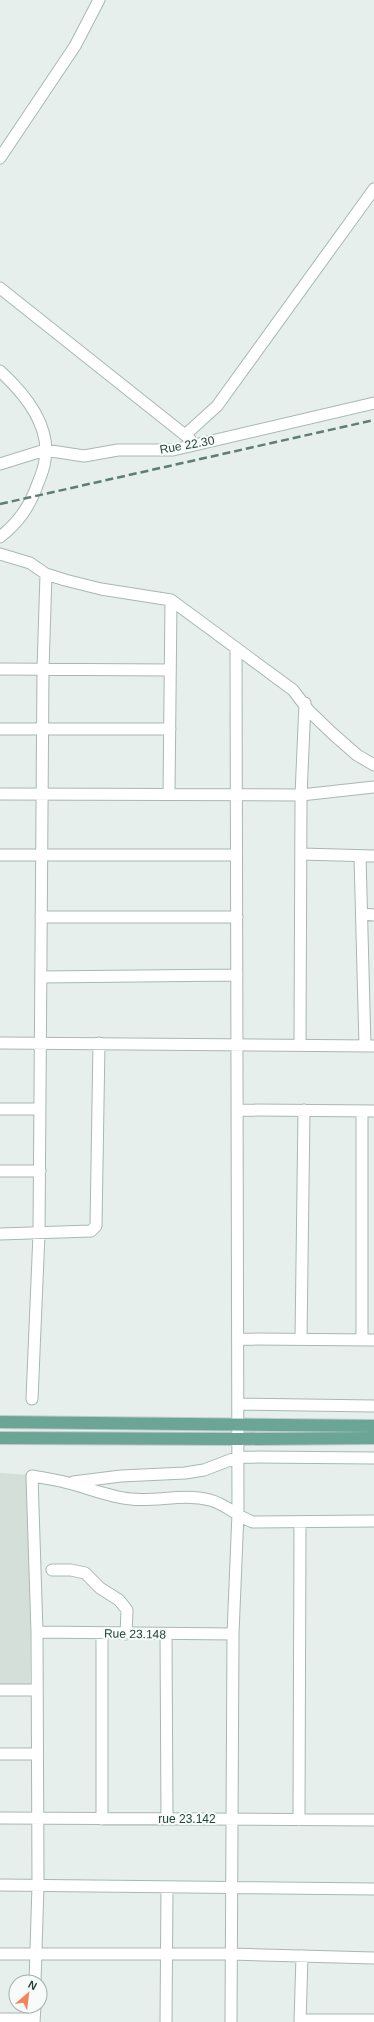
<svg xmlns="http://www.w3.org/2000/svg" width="374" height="2022" viewBox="0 0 374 2022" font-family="Arial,sans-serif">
<rect width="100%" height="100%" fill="#e6efeb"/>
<path fill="#d4dfda" d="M0 1473 32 1475 30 1685H0Z"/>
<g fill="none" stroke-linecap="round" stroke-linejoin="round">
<defs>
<path id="minor" d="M0 158 75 46 99 0
M0 288 190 439
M0 371C24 393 51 425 45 460 44 468 41 476 38 483 30 506 19 522 0 537
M185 435 217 406 374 189
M0 464 45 450 84 456 118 450H173L374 403
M0 554 30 563 46 574 65 580 101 589 171 600 293 690 309 711 333 734 357 755 374 765
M0 669 170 670
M0 729H170
M0 794 301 795 374 787
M169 794 171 600
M301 854 374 856
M0 855H236
M360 856 365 1046
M362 914 374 915
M41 917H237
M41 977 237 975
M0 1043 374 1046
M300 1045 301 795 305 703
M0 1109H40
M237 1110 374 1111
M362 1111V1340
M0 1171H40
M0 1234 91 1231 96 1226 99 1043
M238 1339 374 1340
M301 1339 304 1110
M32 1399 39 1234 43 669 46 574
M238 1404 374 1406
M73 1482 121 1476 185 1473 204 1470 238 1457 374 1458
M52 1570H71L85 1573 100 1588 119 1600 127 1610 126 1634
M37 1632 233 1634
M166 1634 167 1819
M0 1690H37
M0 1754H36
M0 1818 374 1820
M102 1819V1633
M299 1820 300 1522
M0 1885 374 1889
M0 1954H231L374 1958
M35 1982 38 1885 37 1632 32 1476C44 1478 57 1480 68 1483 89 1488 109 1497 131 1499 157 1502 183 1493 210 1500 228 1505 237 1517 253 1522L374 1521
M0 2019H34
M300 2020H374
M34 2022 35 2006
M166 2022 167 1888
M231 2022 233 1634 238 1513 236 649
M300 2022 302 1956"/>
<path id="major" d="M0 1422 374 1426
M0 1438 238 1439 374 1438"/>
</defs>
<use href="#minor" stroke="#a8b8b2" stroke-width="13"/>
<use href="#major" stroke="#c2cac8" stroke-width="14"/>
<use href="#minor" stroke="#fff" stroke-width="11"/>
<use href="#major" stroke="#6aa596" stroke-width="12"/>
<path stroke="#5f7d75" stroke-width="2.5" stroke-dasharray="8 4" stroke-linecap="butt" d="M0 504 374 420"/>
</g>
<g text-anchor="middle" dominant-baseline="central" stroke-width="4" stroke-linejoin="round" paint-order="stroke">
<g font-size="12" fill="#24423a" stroke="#f7fbf9">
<text transform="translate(187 445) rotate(-10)">Rue 22.30</text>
<text transform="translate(135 1634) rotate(1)">Rue 23.148</text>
<text x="187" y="1819">rue 23.142</text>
</g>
</g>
<g transform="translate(28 1994) rotate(28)"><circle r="19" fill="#f7fbf9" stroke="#a3b1ad"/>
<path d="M0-3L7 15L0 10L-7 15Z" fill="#f4845f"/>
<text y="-6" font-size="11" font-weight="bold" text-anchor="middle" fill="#24423a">N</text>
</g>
</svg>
